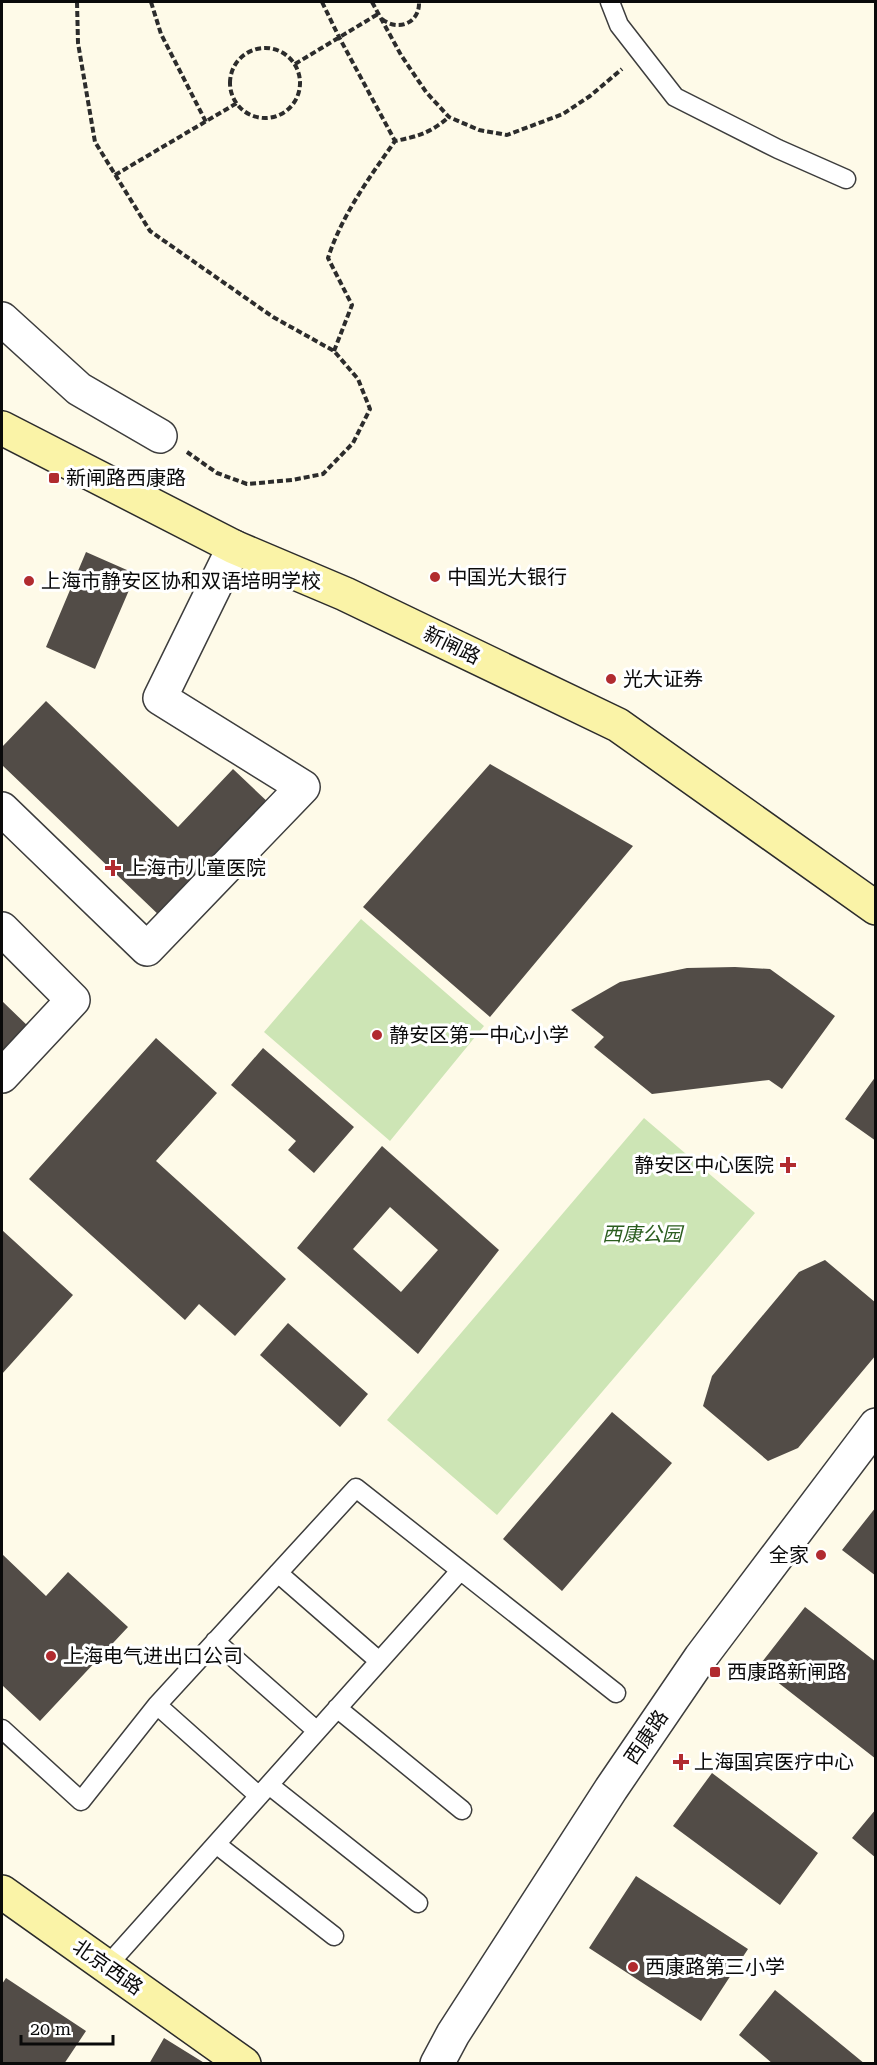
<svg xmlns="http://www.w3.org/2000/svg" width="877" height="2065" viewBox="0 0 877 2065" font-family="'Roboto Serif','Noto Sans SC',serif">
<rect width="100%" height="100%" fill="#fefae8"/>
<path fill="#cde5b5" d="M361 919 484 1026 390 1141 264 1032Z
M644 1118 755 1213 497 1515 387 1420Z"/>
<path fill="#524c47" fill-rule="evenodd" d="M86 552 136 574 95 669 46 647Z
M46 701 178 827 233 769 271 805 162 918 2 765V747Z
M490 764 633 846 490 1017 363 907Z
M735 967 770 969 835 1016 782 1089 769 1080 652 1094 594 1047 604 1037 571 1010 620 982 687 968Z
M2 1001 31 1029 2 1060Z
M156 1038 217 1093 156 1161 286 1279 235 1336 199 1304 185 1320 29 1179Z
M263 1048 354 1127 314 1173 288 1150 296 1141 231 1085Z
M876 1076V1141L845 1119Z
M382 1146 499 1250 418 1354 297 1248ZM390 1207 438 1250 401 1292 353 1249Z
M2 1230 73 1295 2 1374Z
M825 1260 876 1303V1355L798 1448 768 1461 703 1406 712 1376 799 1272Z
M288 1323 368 1394 340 1427 260 1355Z
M612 1412 672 1463 562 1591 503 1539Z
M876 1507V1576L842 1550Z
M2 1554 46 1596 68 1572 128 1627 40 1721 2 1685Z
M805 1607 876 1662V1759L758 1667Z
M712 1773 818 1853 780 1905 673 1826Z
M876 1809V1858L852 1838Z
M636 1876 748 1949 701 2021 589 1948Z
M6 1978 86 2031 64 2064H2V1984Z
M775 1990 865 2064H773L739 2035Z
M164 2038 206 2064H149Z"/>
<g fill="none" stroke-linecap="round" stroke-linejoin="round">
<defs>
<path id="service" d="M610 2 619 25 675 97 778 149 846 179
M278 1573 379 1661
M215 1641 317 1731
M157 1705 259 1796
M337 1708 462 1810
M2 1729 81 1801 157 1705 356 1488 616 1693
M269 1785 418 1903
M216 1844 334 1936
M107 1966 460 1571"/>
<path id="minor" d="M2 319 79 389 160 436
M2 809 147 949 303 787 160 698 234 547
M2 929 73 1000 2 1076"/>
<path id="tertiary" d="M437 2064 453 2034 611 1789 701 1657 876 1425"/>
<path id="secondary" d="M2 428 234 547 345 594 618 725 876 908
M2 1892 244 2064"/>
</defs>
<use href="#service" stroke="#3d3d3d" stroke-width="21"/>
<use href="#minor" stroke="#3d3d3d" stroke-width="36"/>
<use href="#tertiary" stroke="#3d3d3d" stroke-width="36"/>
<use href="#secondary" stroke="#2c2c2c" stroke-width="36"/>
<path stroke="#2c2c2c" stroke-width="4" stroke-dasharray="6 3" stroke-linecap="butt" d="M77 2 78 43 95 142 150 231 273 317 334 351 358 379 370 409 353 443 323 474 292 480 247 484 217 473 187 452
M151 2 161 34 206 122
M322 2 339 37 395 141
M372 2 401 55 426 92 449 117 479 130 507 135 563 114 590 96 622 69
M382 19C398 32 420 23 419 2
M230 83a35 35 0 1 1 70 0a35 35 0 1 1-70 0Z
M295 64 378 14
M115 175 237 103
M334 351 352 305 328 258C342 215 369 178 395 141 419 136 430 133 449 117"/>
<use href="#service" stroke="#fff" stroke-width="18"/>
<use href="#minor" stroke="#fff" stroke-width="33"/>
<use href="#tertiary" stroke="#fff" stroke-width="33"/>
<use href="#secondary" stroke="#faf3a7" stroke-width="33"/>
</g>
<g fill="#b12b2f" stroke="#fff" stroke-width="2">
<rect x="48" y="472" width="12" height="12" rx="3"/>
<circle cx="435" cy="577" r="6"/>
<circle cx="29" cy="581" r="6"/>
<circle cx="611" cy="679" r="6"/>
<path d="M110 859h6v6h6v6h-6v6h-6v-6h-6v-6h6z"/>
<circle cx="377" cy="1035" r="6"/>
<path d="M785 1156h6v6h6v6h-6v6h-6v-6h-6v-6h6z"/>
<circle cx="821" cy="1555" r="6"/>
<circle cx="51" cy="1656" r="6"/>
<rect x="709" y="1666" width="12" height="12" rx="3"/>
<path d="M678 1753h6v6h6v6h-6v6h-6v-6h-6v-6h6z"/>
<circle cx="633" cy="1967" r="6"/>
</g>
<g text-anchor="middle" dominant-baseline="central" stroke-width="6" stroke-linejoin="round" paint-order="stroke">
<g font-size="20" fill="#0a0a0a" stroke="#fff" text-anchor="start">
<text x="66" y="478">新闸路西康路</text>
<text x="447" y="577">中国光大银行</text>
<text x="41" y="581">上海市静安区协和双语培明学校</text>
<text x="623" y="679">光大证券</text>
<text x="126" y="868">上海市儿童医院</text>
<text x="389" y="1035">静安区第一中心小学</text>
<text x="774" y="1165" text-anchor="end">静安区中心医院</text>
<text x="809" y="1555" text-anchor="end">全家</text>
<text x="63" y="1656">上海电气进出口公司</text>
<text x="727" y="1672">西康路新闸路</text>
<text x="694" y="1762">上海国宾医疗中心</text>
<text x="645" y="1967">西康路第三小学</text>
</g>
<g font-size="20" fill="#0a0a0a" stroke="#fff">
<text transform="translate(452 645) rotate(26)">新闸路</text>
<text transform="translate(646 1737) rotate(-56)">西康路</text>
<text transform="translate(108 1967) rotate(35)">北京西路</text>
</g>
<g font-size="20" font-style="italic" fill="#2b5d1f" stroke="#fff">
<text x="642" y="1234">西康公园</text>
</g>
</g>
<rect width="877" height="2065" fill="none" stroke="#0a0a0a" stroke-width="6"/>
<path d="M21 2035v9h92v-9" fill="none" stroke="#0a0a0a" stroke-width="3"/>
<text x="30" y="2035" font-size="18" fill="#0a0a0a" stroke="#ffffff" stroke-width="4.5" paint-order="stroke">20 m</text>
</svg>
